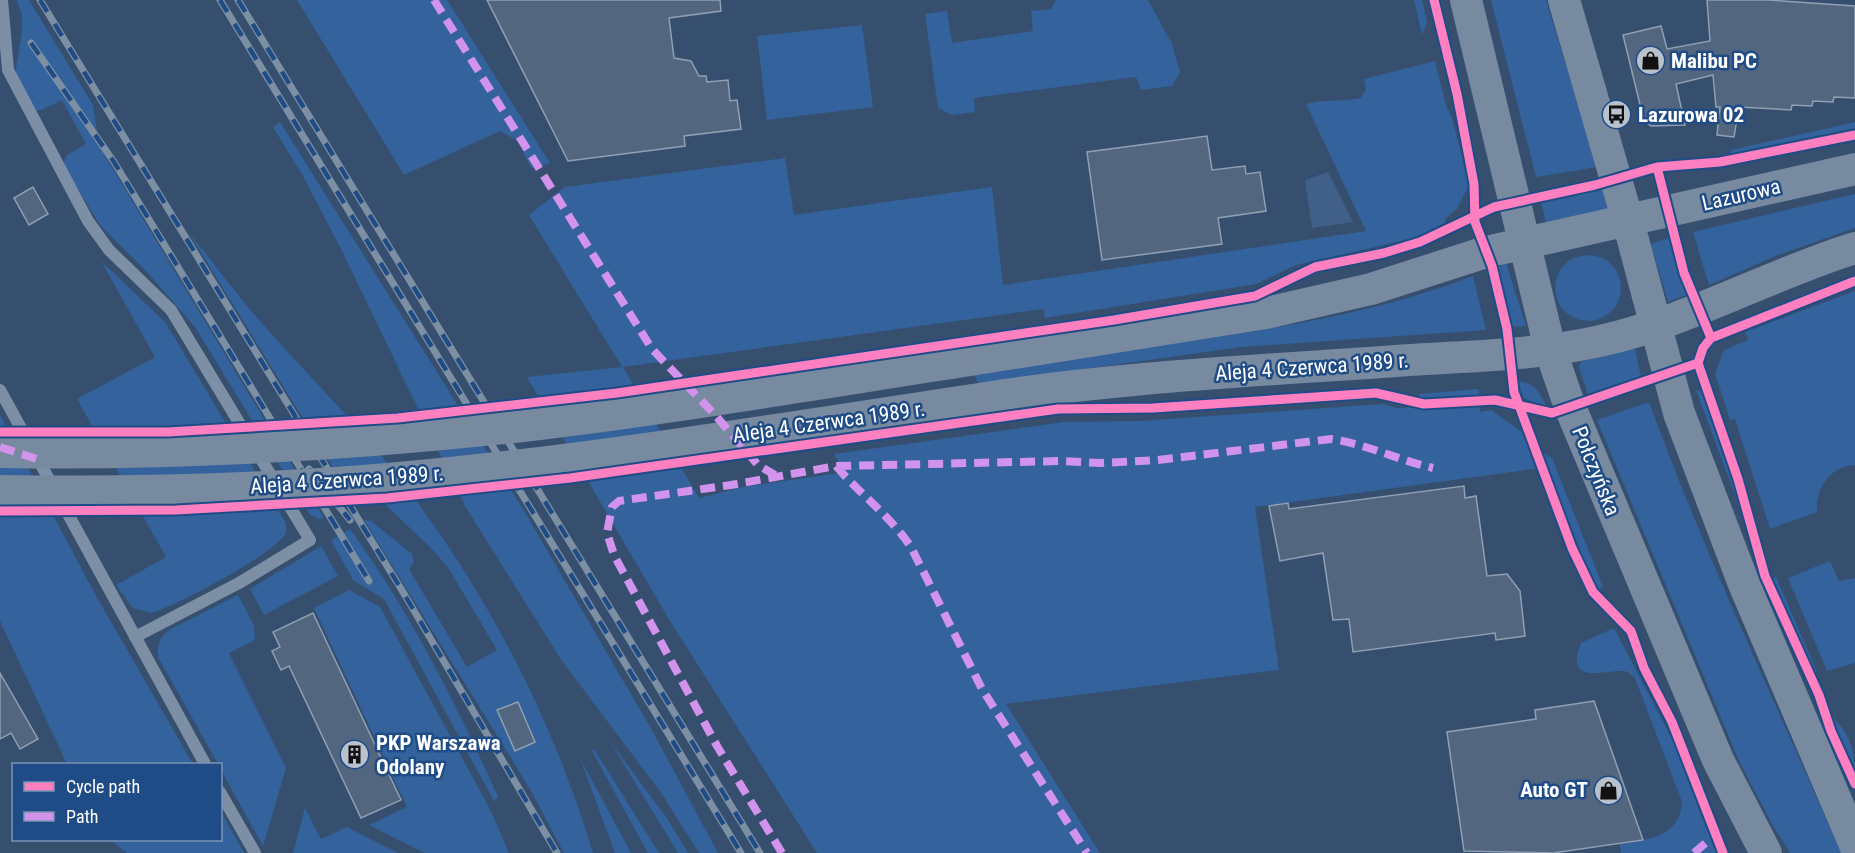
<svg xmlns="http://www.w3.org/2000/svg" width="1855" height="853" viewBox="0 0 1855 853" font-family="'Roboto Condensed',sans-serif">
<rect width="100%" height="100%" fill="#364f6f"/>
<path fill="#33629c" d="M17 0H29L93 105 99 146 324 518 319 519 310 515 195 327 148 273 100 225 63 165 67 155 86 144 62 100 41 110H34L15 75 22 32V16Z
M297 0H447L550 163 531 168 518 141 500 131 404 175Z
M1056 0H1148L1172 44 1180 72 1172 86 1141 90 1136 77 974 98 975 112 952 115 938 108 925 14 947 11 952 43 1033 31 1031 11 1051 9Z
M1414 0H1422L1427 22 1422 35Z
M1491 0H1546L1597 167 1536 177Z
M862 25 873 107 767 120 757 36Z
M1435 61 1446 105 1452 118 1469 185 1457 209 1446 218 1445 227 1414 238 1296 265 1256 284 1045 318 1043 309 623 367 699 498 743 487 845 472 834 454 1064 422 1140 421 1383 404 1397 408 1479 405 1480 412 1491 410 1525 434 1537 467 1534 469 1255 507 1279 670 1006 704 1100 853H817L670 621 527 377 622 367 529 215 565 187 785 158 794 215 992 187 1003 285 1366 231 1306 104C1325 99 1341 102 1361 98L1366 89 1364 79Z
M280 122 526 514 653 732 718 853H699L662 794 562 661 465 506 341 249 303 176 273 127Z
M1855 122V128L1730 154 1731 150Z
M1603 189 1609 208 1546 224 1541 202Z
M1855 194V228L1778 255 1709 285 1693 232Z
M189 233C209 257 228 283 248 307 295 363 348 413 393 470 483 585 551 713 593 853H564L530 789 364 520 371 521 412 554 414 562 409 569 467 667 497 650 449 569 432 549 370 490 353 500Z
M1669 238 1686 295 1668 302 1651 244Z
M1555 288a33 33 0 1 1 66 0a33 33 0 1 1-66 0Z
M101 261 165 322 286 523V533C277 553 177 605 152 613L133 608 116 585 166 557 77 399 155 357Z
M1506 263 1526 326 1511 327 1497 268Z
M1473 276 1486 330 1241 347 979 384 973 373C1047 362 1120 351 1194 340 1289 326 1384 311 1473 276Z
M1855 291V465C1830 466 1815 489 1817 512L1770 529 1735 419 1730 420 1715 373 1724 350 1748 340 1745 332Z
M1635 348 1641 377 1588 395 1579 367 1581 362Z
M1516 379 1535 387 1548 408 1524 398Z
M1479 389V396L1428 400 1419 399V394Z
M1696 390 1705 393 1737 482 1740 508Z
M1649 402C1705 556 1776 703 1841 853H1790L1771 822 1739 761 1597 420Z
M0 415 96 596 193 764H67L0 621Z
M1539 450 1552 458 1603 587 1596 590 1572 539Z
M350 529C410 612 456 703 498 797L494 801 384 599 353 580 331 540Z
M321 546 338 576 264 615 250 589Z
M1830 561 1839 581 1855 578V663L1827 671 1788 578Z
M1776 577 1817 672 1814 673 1806 660 1771 579Z
M349 590 380 607 491 811 509 853H425L369 825 407 807 314 608Z
M238 595 254 625 255 640 229 653 286 768 263 846 221 770 220 764H218L158 657C157 643 160 637 171 629Z
M1614 628 1675 745 1716 853H1621L1620 844C1649 840 1680 836 1682 802L1635 678C1631 675 1629 671 1623 671 1603 670 1564 686 1581 643Z
M1833 717C1849 734 1855 749 1855 774L1835 729Z
M609 740 668 820 688 853H678Z
M594 749 659 853H648L592 751Z
M580 758 631 853H615Z
M305 808 321 839 347 827 398 853H293Z
M221 812 244 853H127L110 840H220Z"/>
<path fill="#406089" d="M1328 172 1353 222 1312 228 1305 180Z"/>
<path fill="#526680" stroke="#909fb2" stroke-width="1.5" d="M487 0H720L721 11 669 18 674 58 691 61 699 76H706L707 82 728 80 730 101 737 100 741 129 684 136 685 146 568 161Z
M1707 0H1768L1855 6V98L1834 97 1833 102 1813 101 1812 106 1792 105 1791 110 1739 107 1734 137 1717 135 1720 107H1716L1713 75 1676 84 1685 125 1651 126 1644 121 1623 35 1661 26 1667 49 1710 41Z
M1207 136 1212 170 1245 166 1246 174 1260 172 1266 211 1218 218 1222 244 1102 260 1087 152Z
M33 187 48 214 29 225 14 198Z
M1464 486 1465 498 1476 496 1487 576 1507 574 1520 591 1525 636 1496 640 1495 633 1353 652 1349 619 1333 620 1323 553 1280 561 1269 506 1288 503 1289 509Z
M313 613 401 800 361 818 289 666 281 670 272 651 280 647 273 632Z
M0 673 38 739 20 749 11 733 0 739Z
M1594 701 1643 840 1553 853 1464 851 1447 732 1536 719 1535 710Z
M518 702 535 742 515 751 497 710Z"/>
<g fill="none" stroke-linecap="round" stroke-linejoin="round">
<path stroke="#7d8fa4" stroke-width="12" d="M2 0 8 70 88 221 109 250 171 310 310 540 239 583 135 637
M0 390 205 764
M220 792 255 853"/>
<path stroke="#788aa0" stroke-width="32" d="M1466 0 1550 349 1570 407 1718 760 1766 853
M1564 0 1628 221 1679 413 1744 584 1855 845
M951 363 1266 313 1371 289 1486 252 1855 169
M973 400C1113 377 1255 371 1397 361 1464 356 1534 356 1600 341 1689 321 1768 275 1855 248"/>
<defs>
<path id="rail" d="M40 0 403 592 557 853
M220 0 741 853
M238 0 760 853
M31 43 114 162 369 581
M309 469 350 520"/>
</defs>
<use href="#rail" stroke="#7d8fa3" stroke-width="7"/>
<use href="#rail" stroke="#1f4c86" stroke-width="4.5" stroke-dasharray="14" stroke-linecap="butt"/>
<path stroke="#788aa0" stroke-width="32" d="M0 452C175 455 349 445 523 426 666 409 809 385 951 363
M0 491C129 493 259 490 388 479 584 462 778 429 973 400"/>
<path stroke="#d193ec" stroke-width="8" stroke-dasharray="15 8" stroke-linecap="butt" d="M434 0 652 349 716 416 758 465 775 475
M0 447 40 460
M836 466C860 494 890 516 911 547L982 689 1087 853
M782 853 717 746 614 555 607 533 612 507 619 501 731 485 836 466 1062 461 1101 463 1158 460 1331 439C1366 444 1398 460 1433 468
M1694 853 1716 834"/>
<defs>
<path id="cycleway" d="M1434 0 1457 94 1474 184 1475 222 1492 266 1507 329 1514 392 1572 548 1593 592 1631 631 1644 668 1672 722 1723 853
M1657 167 1684 273 1711 338 1703 348 1698 363 1738 479 1765 576 1819 695 1831 731 1855 784
M1711 338 1855 281
M0 432H168L398 418 617 393 1114 320 1255 296 1315 267 1384 253 1420 242 1494 207 1595 185 1657 167 1720 162 1855 135
M0 511 176 510 387 498 570 478 1058 409 1153 408 1376 393 1424 404 1495 400 1552 413 1698 363"/>
</defs>
<use href="#cycleway" stroke="#1f4c86" stroke-width="13"/>
<use href="#cycleway" stroke="#ff80c0" stroke-width="9"/>
</g>
<defs>
<symbol id="shop-disc" viewBox="-11 -11 22 22"><circle r="9.5" fill="#b9c1cd" stroke="#1f4c86"/><path d="M-5-2.5h2.3a2.7 3.5 0 0 1 5.4 0H5L5.5 6h-11ZM-1.5-2.5h3a1.5 2.3 0 0 0-3 0Z" fill="#111"/></symbol>
<symbol id="bus-disc" viewBox="-11 -11 22 22"><circle r="9.5" fill="#b9c1cd" stroke="#1f4c86"/><path d="M-5-6H5V4H4V6H2V4H-2V6H-4V4H-5ZM-3.5-4V0h7V-4ZM-3.5 1.2v1.5H-2V1.2ZM2 1.2v1.5H3.5V1.2Z" fill="#111"/></symbol>
<symbol id="building-disc" viewBox="-11 -11 22 22"><circle r="9.5" fill="#b9c1cd" stroke="#1f4c86"/><path d="M-4-6H4V6H1V3H-1V6H-4ZM-2.5-4.3h1.7v1.8h-1.7ZM.8-4.3h1.7v1.8H.8ZM-2.5-1h1.7V.8h-1.7ZM.8-1h1.7V.8H.8Z" fill="#111"/></symbol>
</defs>
<g fill-rule="evenodd">
<use href="#shop-disc" x="1634" y="44" width="33" height="33"/>
<use href="#bus-disc" x="1600" y="98" width="33" height="33"/>
<use href="#building-disc" x="338" y="738" width="33" height="33"/>
<use href="#shop-disc" x="1592" y="774" width="33" height="33"/>
</g>
<g text-anchor="middle" dominant-baseline="central" stroke-width="5" stroke-linejoin="round" paint-order="stroke">
<g font-size="21" font-weight="bold" fill="#fff" stroke="#1f4c86" text-anchor="start">
<text x="1671" y="61">Malibu PC</text>
<text x="1638" y="115">Lazurowa 02</text>
<text x="376" y="743">PKP Warszawa<tspan x="376" dy="24">Odolany</tspan></text>
<text x="1588" y="790" text-anchor="end">Auto GT</text>
</g>
<g font-size="21" fill="#fff" stroke="#1f4c86">
<text transform="translate(1741 195) rotate(-13)">Lazurowa</text>
<text transform="translate(1312 367) rotate(-4)">Aleja 4 Czerwca 1989 r.</text>
<text transform="translate(829 422) rotate(-8)">Aleja 4 Czerwca 1989 r.</text>
<text transform="translate(1596 471) rotate(68)">Połczyńska</text>
<text transform="translate(347 480) rotate(-4)">Aleja 4 Czerwca 1989 r.</text>
</g>
</g>
<rect x="12" y="763" width="210" height="78" fill="#1f4c86" stroke="#7994b6" stroke-width="1.5"/>
<rect x="24" y="782" width="30" height="9" fill="#ff80c0" stroke="#7994b6" stroke-width="1.5"/>
<text x="66" y="793" font-size="18" fill="#ffffff">Cycle path</text>
<rect x="24" y="812" width="30" height="9" fill="#d193ec" stroke="#7994b6" stroke-width="1.5"/>
<text x="66" y="823" font-size="18" fill="#ffffff">Path</text>
</svg>
